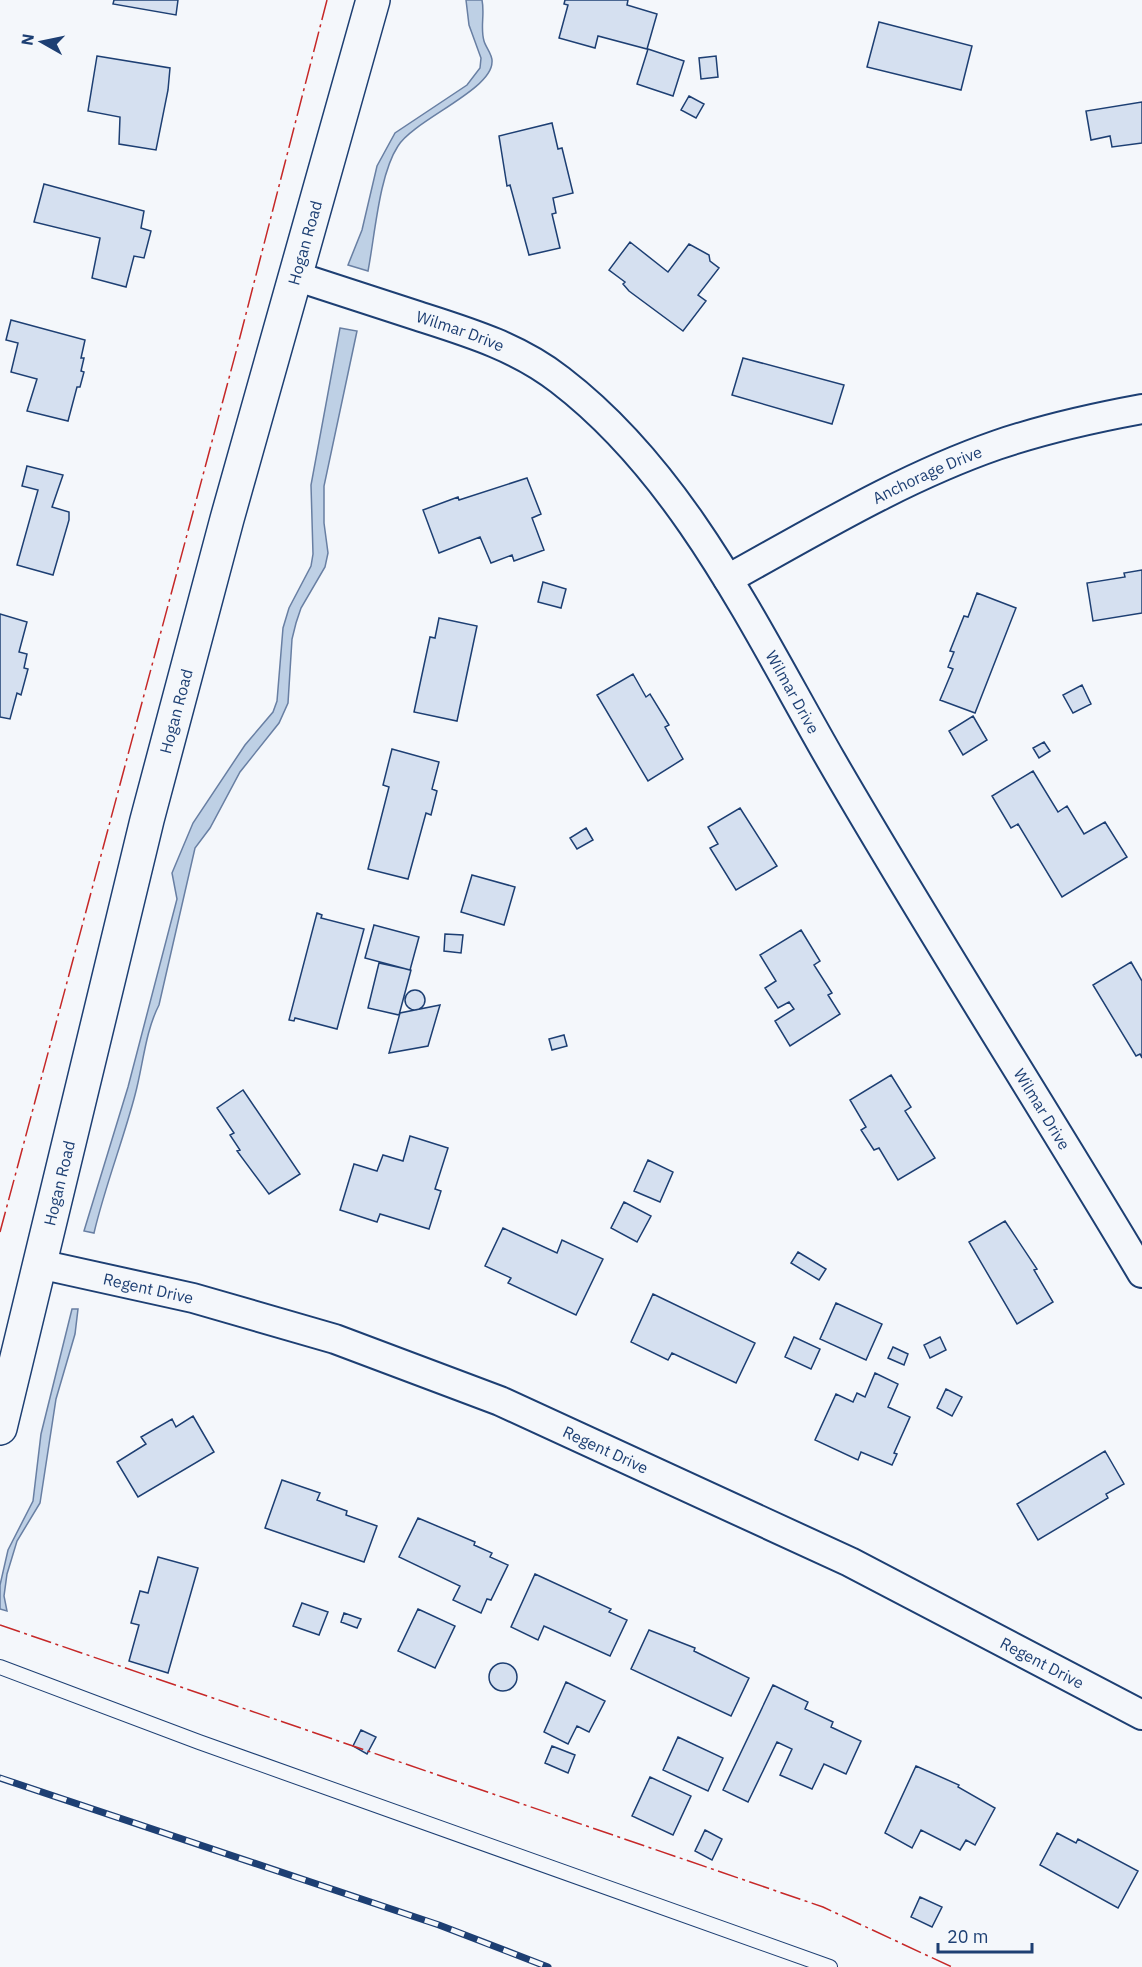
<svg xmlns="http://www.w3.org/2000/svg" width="1142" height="1967" viewBox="0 0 1142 1967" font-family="'IBM Plex Sans',sans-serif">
<rect width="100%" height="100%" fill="#f4f7fb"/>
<path fill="#bed0e5" stroke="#687fa3" stroke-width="1.5" d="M466 0H482C485 14 480 28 484 41 486 48 493 55 492 62 492 90 414 120 398 146 379 175 375 235 368 271L348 265 362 230 377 166 395 133 467 85 480 68 481 58 469 25Z
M340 328 357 331 324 486V523L328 553 325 567 301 608 296 623 292 639 288 703 279 723 240 772 210 828 195 848 159 1005C145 1032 143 1066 135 1095 123 1141 105 1186 94 1233L84 1231 128 1087 177 899 172 873 193 823 245 745 273 712 277 701 283 628 289 608 311 566 313 554 311 485Z
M72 1309H78L75 1334 56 1399 40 1503 17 1541 7 1574 4 1596 7 1611 0 1609V1585L8 1550 33 1501 41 1434Z"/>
<path fill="#d5e0f0" stroke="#1d3f73" stroke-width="1.5" d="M114 0H178L176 15 113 4Z
M565 0H628L627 5 657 14 647 49 598 36 595 48 559 38 568 5 564 4Z
M879 22 972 46 961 90 867 67Z
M648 49 684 61 673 96 637 84Z
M97 56 170 68 168 90 156 150 119 144 120 117 88 111Z
M716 56 718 77 701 79 699 58Z
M689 96 704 104 696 118 681 110Z
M1142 102V143L1112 147 1110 136 1091 140 1086 111Z
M552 123 558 149 562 148 573 193 553 198 556 213 552 214 560 248 529 255 510 185 507 186 499 136Z
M44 184 144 211 141 228 151 231 144 258 134 256 126 287 92 278 100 238 34 222Z
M630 242 668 272 689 244 709 255 710 261 719 268 698 295 706 301 683 331 629 291 623 284 625 282 609 270Z
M11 320 85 340 81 358H84L81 371 84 372 80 387H77L68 421 27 411 37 379 11 372 18 343 6 340Z
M743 358 844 385 832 424 732 395Z
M27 466 63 475 52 507 69 512V520L53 575 17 565 38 490 22 486Z
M527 478 541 514 532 518 544 550 514 561 512 555 491 563 480 537 439 553 423 510 458 497 459 500Z
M1142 570V613L1093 621 1087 583 1125 577 1124 573Z
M543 582 566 589 561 608 538 602Z
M977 593 1016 608 975 713 940 700 953 669 948 667 954 652 950 651 964 616 968 617Z
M0 614 27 622 19 652 27 654 24 668 28 669 21 695 17 693 10 719 0 717Z
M439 618 477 626 457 721 414 712 430 637 435 638Z
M633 674 646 697 650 694 669 725 665 727 683 759 648 781 597 695Z
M1082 685 1091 704 1073 713 1063 695Z
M973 716 987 740 963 755 949 731Z
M1044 742 1050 751 1039 758 1033 748Z
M392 749 439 762 432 789 437 791 431 815 426 813 408 879 368 869 389 787 383 785Z
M1033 771 1058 812 1067 806 1084 834 1105 822 1127 857 1062 897 1018 824 1011 828 992 796Z
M740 808 777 866 736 890 710 848 718 844 708 827Z
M586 828 593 840 577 849 570 838Z
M472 875 515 887 504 925 461 912Z
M317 913 322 915 321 918 364 929 337 1029 295 1018 294 1021 289 1020Z
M374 925 419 937 410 970 365 958Z
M801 930 820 961 814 965 832 993 828 995 840 1014 790 1046 775 1021 794 1009 789 1002 778 1008 765 988 776 981 760 955Z
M445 934 463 935 461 953 444 951Z
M1131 962 1142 981V1058L1140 1054 1136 1056 1093 985Z
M379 963 411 970 399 1015 368 1008Z
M405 1000a10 10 0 1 1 20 0a10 10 0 1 1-20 0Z
M440 1005 428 1046 389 1053 400 1013Z
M564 1035 567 1046 552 1050 549 1039Z
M891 1075 911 1107 905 1111 935 1158 898 1180 879 1148 874 1150 861 1130 866 1127 850 1100Z
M243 1090 300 1174 269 1194 237 1151 240 1150 230 1135 234 1133 217 1108Z
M410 1136 448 1148 435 1189 441 1191 429 1229 380 1214 377 1222 340 1210 354 1164 377 1171 383 1155 403 1161Z
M648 1160 673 1172 660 1202 634 1191Z
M624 1202 651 1216 637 1242 611 1228Z
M1005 1221 1037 1269 1034 1270 1053 1302 1017 1324 969 1242Z
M503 1228 557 1253 562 1240 603 1259 576 1315 508 1283 511 1278 485 1266Z
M798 1252 826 1269 819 1280 791 1263Z
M653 1294 755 1343 736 1383 672 1353 668 1360 631 1342Z
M836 1303 882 1324 866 1360 820 1339Z
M794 1337 820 1349 811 1369 785 1357Z
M940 1337 946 1350 930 1358 924 1345Z
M893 1347 908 1354 904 1365 888 1358Z
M875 1373 898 1384 888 1407 910 1417 894 1453 897 1454 892 1465 861 1452 858 1460 815 1440 836 1394 853 1402 857 1393 865 1397Z
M946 1389 962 1397 952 1416 937 1408Z
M193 1416 214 1452 138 1497 117 1462 146 1444 141 1437 172 1419 176 1427Z
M1105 1451 1124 1484 1106 1494 1108 1498 1038 1540 1017 1504Z
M282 1480 320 1493 317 1500 347 1511 346 1515 377 1526 364 1562 265 1528Z
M418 1518 475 1542 474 1545 492 1553 490 1557 508 1565 491 1600 487 1599 481 1613 453 1600 460 1586 399 1557Z
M158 1557 198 1568 168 1673 129 1661 139 1625 131 1623 140 1591 148 1593Z
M535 1574 611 1609 609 1612 627 1620 610 1656 544 1626 538 1640 511 1627Z
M302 1603 328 1612 319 1635 293 1626Z
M418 1609 455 1626 435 1668 398 1651Z
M344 1613 361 1619 357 1628 341 1622Z
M649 1630 695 1648 694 1651 749 1678 731 1716 631 1669Z
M489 1677a14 14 0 1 1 28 0a14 14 0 1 1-28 0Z
M566 1682 605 1701 589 1732 577 1726 568 1744 544 1732Z
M773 1685 808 1702 805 1709 833 1722 831 1727 861 1741 846 1774 824 1764 812 1789 780 1775 792 1749 777 1742 748 1802 723 1790Z
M361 1730 376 1737 367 1754 353 1746Z
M678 1737 723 1758 708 1791 663 1770Z
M552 1746 575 1755 568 1773 545 1763Z
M916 1766 959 1785 958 1787 995 1808 975 1845 966 1840 960 1850 921 1830 912 1848 885 1833Z
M650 1777 691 1796 673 1835 632 1816Z
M705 1830 722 1839 712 1860 695 1851Z
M1057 1833 1076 1843 1078 1839 1138 1871 1118 1908 1040 1865Z
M920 1897 942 1907 932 1927 911 1917Z"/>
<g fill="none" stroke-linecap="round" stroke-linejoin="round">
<defs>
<path id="lane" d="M0 1667 199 1742 830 1967"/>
<g id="street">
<path id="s1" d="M295 276C336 289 377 303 418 316 468 332 518 347 560 380 684 475 755 628 831 760 931 933 1040 1102 1142 1273"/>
<path id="s2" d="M728 579C815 531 902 478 997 445 1044 429 1093 418 1142 409"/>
<path id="s3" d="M39 1264 193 1298 335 1339 500 1401 850 1562 1142 1715"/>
</g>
<g id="secondary">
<path id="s4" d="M0 1428 147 820 227 519 373 0"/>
</g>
</defs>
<use href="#lane" stroke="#1d3f73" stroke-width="16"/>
<use href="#street" stroke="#1d3f73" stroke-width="32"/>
<use href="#secondary" stroke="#1d3f73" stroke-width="36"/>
<use href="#lane" stroke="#f4f7fb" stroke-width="14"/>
<use href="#street" stroke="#f4f7fb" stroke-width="28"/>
<use href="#secondary" stroke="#f4f7fb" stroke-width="33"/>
<defs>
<path id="rail" d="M0 1778 439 1925 548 1967"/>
</defs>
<use href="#rail" stroke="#1d3f73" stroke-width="7"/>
<use href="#rail" stroke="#f4f7fb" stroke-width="4.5" stroke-dasharray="14" stroke-linecap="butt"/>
<path stroke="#c62828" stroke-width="1.5" stroke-dasharray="21 4.5 3 4.5" stroke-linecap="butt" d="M0 1232 240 337 327 0
M0 1625 823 1907 952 1967"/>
</g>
<g text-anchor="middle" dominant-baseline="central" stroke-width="4.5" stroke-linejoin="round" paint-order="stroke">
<g font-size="16" fill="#1d3f73" stroke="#f4f7fb">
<text stroke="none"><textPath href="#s4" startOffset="1224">Hogan Road</textPath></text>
<text stroke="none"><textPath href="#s1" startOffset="174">Wilmar Drive</textPath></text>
<text stroke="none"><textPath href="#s2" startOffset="225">Anchorage Drive</textPath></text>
<text stroke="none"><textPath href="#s1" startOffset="678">Wilmar Drive</textPath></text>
<text stroke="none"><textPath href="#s4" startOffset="738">Hogan Road</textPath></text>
<text stroke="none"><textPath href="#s1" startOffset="1164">Wilmar Drive</textPath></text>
<text stroke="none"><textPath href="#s4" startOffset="252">Hogan Road</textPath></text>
<text stroke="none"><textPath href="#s3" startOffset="112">Regent Drive</textPath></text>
<text stroke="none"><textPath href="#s3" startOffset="598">Regent Drive</textPath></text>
<text stroke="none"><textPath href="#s3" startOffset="1084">Regent Drive</textPath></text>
</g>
</g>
<g transform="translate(42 42) rotate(279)" stroke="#f4f7fb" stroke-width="4.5" paint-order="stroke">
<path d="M0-4.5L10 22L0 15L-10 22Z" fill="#1d3f73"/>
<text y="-9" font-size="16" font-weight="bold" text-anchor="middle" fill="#1d3f73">N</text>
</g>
<path d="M938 1943v9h94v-9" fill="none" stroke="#1d3f73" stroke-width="3"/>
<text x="947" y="1943" font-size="18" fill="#1d3f73" stroke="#f4f7fb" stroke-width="4.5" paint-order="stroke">20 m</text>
</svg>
